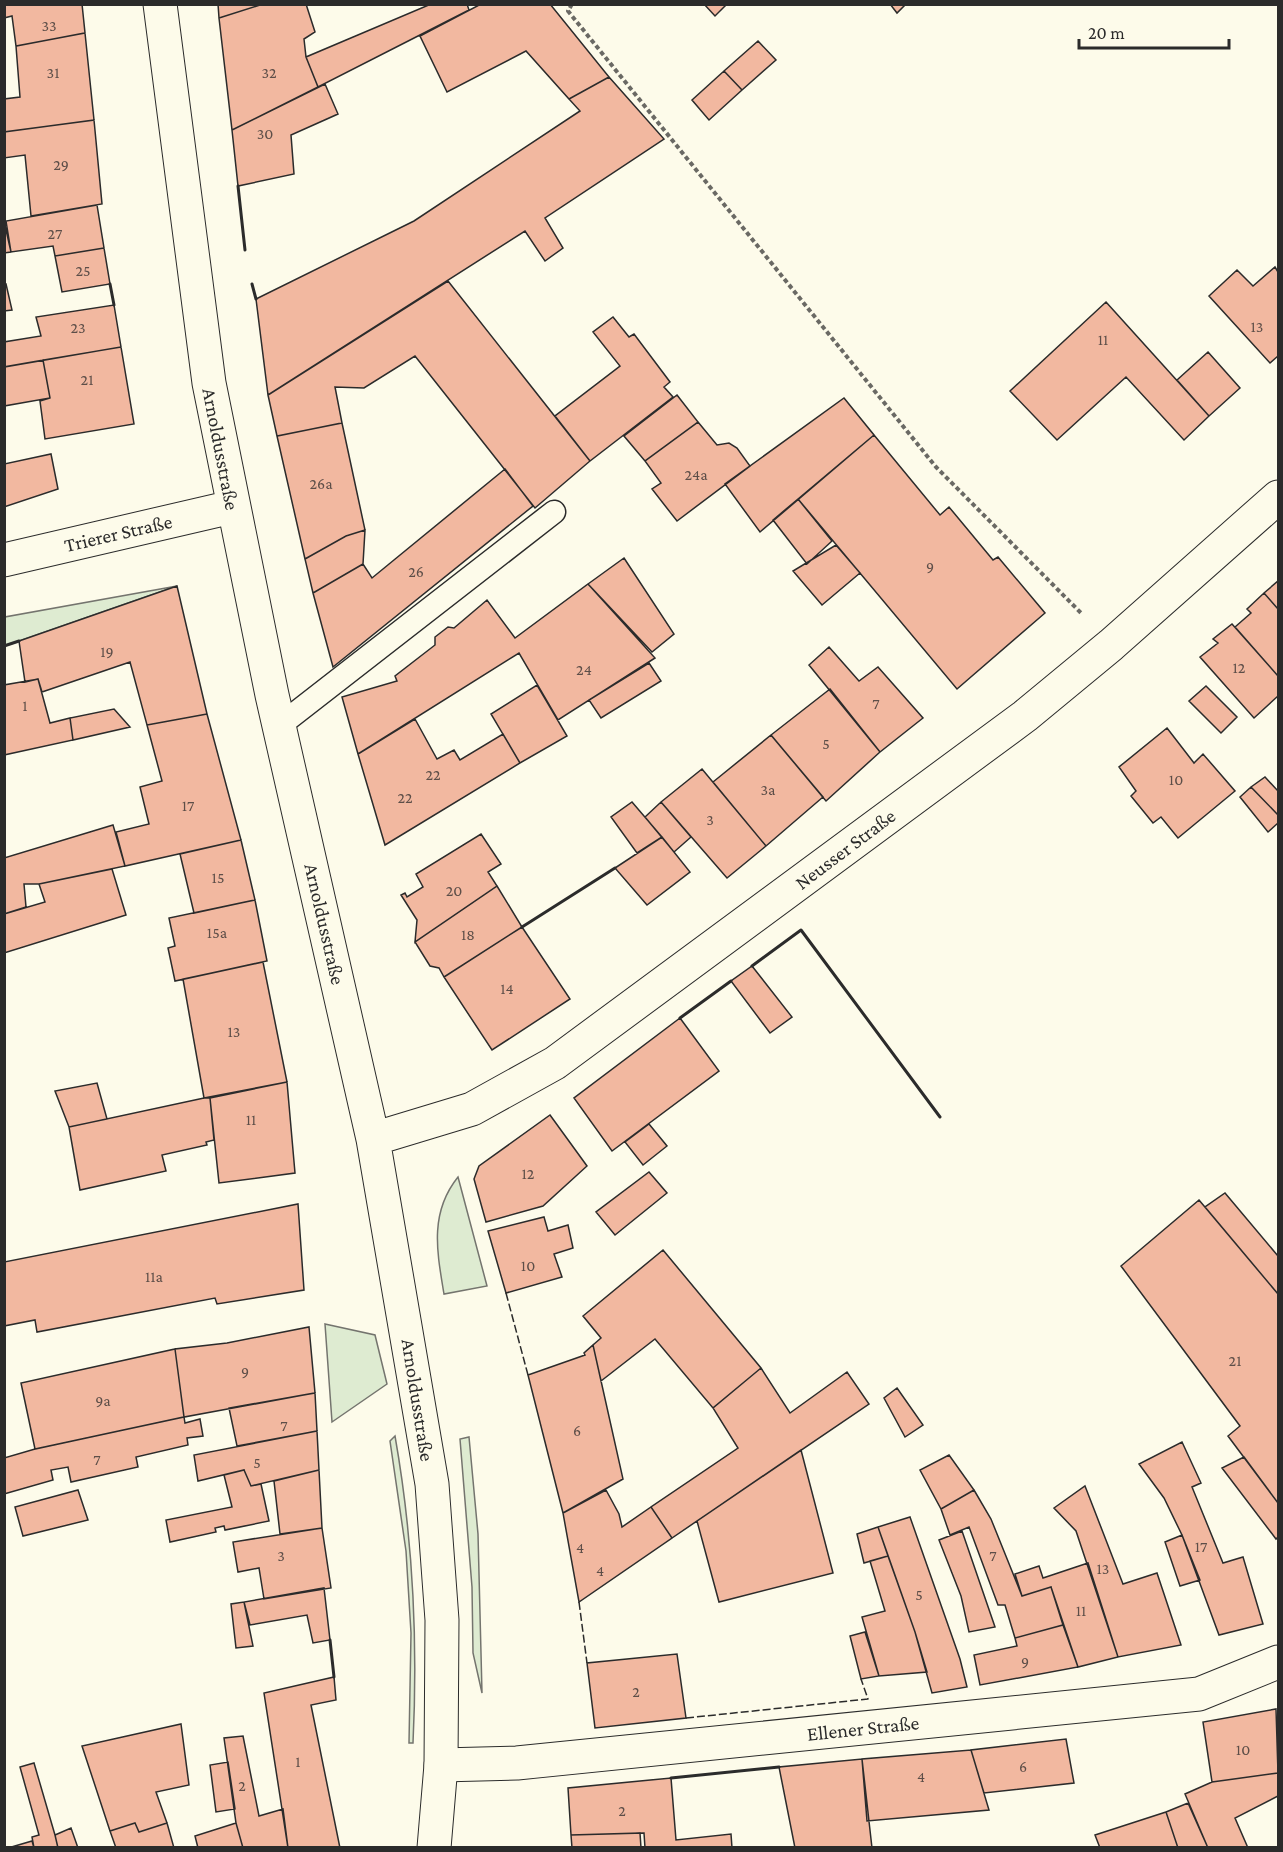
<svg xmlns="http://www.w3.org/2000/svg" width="1283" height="1852" viewBox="0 0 1283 1852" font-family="'Crimson Pro',serif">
<rect width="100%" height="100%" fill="#fdfbea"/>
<path fill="#deebd1" stroke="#74746e" stroke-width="1.5" d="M177 586 19 641 5 646V617Z
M458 1177 487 1286 444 1294C437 1252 429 1213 458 1177Z
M325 1324 375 1335 387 1384 332 1422Z
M395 1436C413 1538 418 1639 413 1743H409L411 1633 406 1551 390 1441Z
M469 1437 478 1534 482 1693 473 1653 472 1587 460 1439Z"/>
<path fill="#f2b8a0" stroke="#2b2b2b" stroke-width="1.5" d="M4 4H82L85 33 16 46 12 16 4 18Z
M218 4H263L219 18Z
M263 4H306L315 32 304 39 306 57 318 87 232 130 219 18Z
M431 4H467L469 10 318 87 306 57Z
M481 4H550L609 77 569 99 526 51 447 92 420 36Z
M704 4H727L715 16Z
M890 4H906L897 13Z
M85 33 94 120 4 132V99L20 97 16 46Z
M758 41 776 60 742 90 724 71Z
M724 71 742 90 709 120 692 100Z
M609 77 664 139 545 218 563 248 545 261 525 231 268 395 256 299 414 221 580 111 569 99Z
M325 84 338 114 291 135 294 174 238 186 232 130Z
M94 120 102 204 31 216 25 155 4 158V132Z
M97 205 104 248 55 256 53 246 11 252 6 221Z
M4 221 11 252 4 253Z
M104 248 110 284 62 292 55 256Z
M1275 267 1278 272V356L1270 363 1209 296 1237 270 1253 286Z
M448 281 590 461 535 508 415 356 364 388 335 387 342 423 277 436 268 395Z
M6 284 12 310 4 311V285Z
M1106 302 1209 416 1184 440 1126 377 1057 440 1010 391Z
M114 305 121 347 4 367V342L41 336 36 317Z
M613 317 629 337 634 334 670 382 664 387 673 397 590 461 555 416 620 366 593 332Z
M121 347 134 424 45 439 40 401 50 398 43 360Z
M1208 352 1240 388 1209 416 1177 380Z
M43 360 50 398 4 406V367Z
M677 395 698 422 645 461 624 436Z
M844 398 874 435 760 532 725 484Z
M698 422 717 445 729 443 737 448 750 466 677 521 652 489 661 483 645 461Z
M342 423 365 530 346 536 305 559 277 436Z
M874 435 940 515 949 507 993 560 998 557 1045 613 957 689 798 499Z
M51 454 58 489 4 507V464Z
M505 469 533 506 333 667 313 593 363 564 372 578Z
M798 499 832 541 807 564 773 520Z
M365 530 363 564 313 593 305 559 346 536Z
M836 545 860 573 822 605 793 571Z
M624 558 674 634 652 652 588 584Z
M1278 581V609L1264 593Z
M588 584 655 658 558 720 519 653 358 754 342 697 397 681 395 676 435 645V637L448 627 454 628 487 600 515 638Z
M177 586 207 714 147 725 130 662 42 692 38 679 25 682 19 641Z
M1264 593 1278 609V676L1235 627 1251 613 1247 609Z
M1232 624 1278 676V696L1254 718 1200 657 1218 643 1213 639Z
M829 647 859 681 878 667 923 718 880 752 809 665Z
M649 663 661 681 601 718 589 700Z
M38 679 50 723 70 718 73 740 4 755V685Z
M537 685 567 736 520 763 491 714Z
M1206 686 1237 717 1221 733 1189 701Z
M830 689 880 752 826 801 771 735Z
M114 709 130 727 73 740 70 718Z
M207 714 241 840 125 866 116 832 149 824 140 787 162 781 147 725Z
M415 719 437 759 454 750 460 760 503 734 520 763 385 845 358 754Z
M1167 728 1194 763 1203 754 1235 791 1178 838 1161 817 1153 823 1131 796 1136 791 1119 767Z
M771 735 823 797 766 846 713 782Z
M702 769 766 846 727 878 661 802Z
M1265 777 1278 791V815L1251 787Z
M1251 787 1278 815V823L1268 832 1240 797Z
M632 802 662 837 637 853 611 817Z
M661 802 691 837 674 852 645 817Z
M113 825 125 866 39 884H24L26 907 4 914V858Z
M481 834 501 864 488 872 497 886 415 942 417 920 401 895 405 893 407 897 423 887 416 874Z
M662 837 690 872 647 905 615 868Z
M241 840 255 900 194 913 180 854Z
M112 869 126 915 4 953V914L45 902 39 884Z
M497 886 522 927 444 977 439 968 430 966 415 942Z
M255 900 267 961 175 981 168 948 175 946 169 918Z
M522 927 570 999 492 1050 444 977Z
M263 962 287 1082 204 1098 183 979Z
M752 966 792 1017 770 1033 731 981Z
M680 1018 719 1071 612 1151 574 1098Z
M287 1082 295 1173 219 1183 210 1098Z
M97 1083 107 1119 69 1127 55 1091Z
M204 1098H210L214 1140 206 1142 207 1145 162 1155 166 1171 80 1190 69 1127Z
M550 1115 587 1166 543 1206 486 1222 474 1179 479 1166Z
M649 1124 667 1146 643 1165 625 1142Z
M649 1172 667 1193 615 1235 596 1212Z
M1225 1193 1278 1256V1294L1205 1207Z
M1199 1200 1278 1294V1503L1228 1436 1240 1426 1121 1266Z
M298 1204 304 1290 217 1304 215 1298 37 1332 35 1320 4 1326V1262Z
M544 1217 548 1231 568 1225 573 1248 554 1254 562 1277 506 1293 488 1231Z
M663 1250 761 1368 713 1408 655 1339 601 1381 593 1345 601 1338 583 1316Z
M309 1327 315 1393 184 1417 175 1349 227 1343Z
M593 1345 623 1479 563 1513 528 1375 585 1355 584 1353Z
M175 1349 184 1417 35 1449 21 1383Z
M761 1368 790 1413 847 1372 869 1404 672 1538 651 1507 738 1448 713 1408Z
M897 1388 923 1425 905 1437 884 1398Z
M315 1393 317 1431 237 1446 229 1408Z
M184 1417 185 1423 200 1419 203 1436 187 1438 188 1445 136 1457 138 1467 71 1482 68 1467 51 1470 53 1480 4 1494V1458L35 1449Z
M317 1431 319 1470 251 1486 244 1470 198 1481 194 1455Z
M1182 1442 1201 1483 1192 1487 1223 1563 1243 1557 1263 1624 1219 1635 1182 1535 1164 1498 1139 1464Z
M801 1450 833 1573 719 1602 697 1521Z
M949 1455 974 1490 941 1509 920 1470Z
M1244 1457 1278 1503V1537L1276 1539 1222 1468Z
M244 1470 251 1486 261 1484 269 1521 225 1530 224 1526 215 1528 216 1532 170 1542 166 1520 232 1507 224 1475Z
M319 1470 322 1528 280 1534 274 1481Z
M1085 1486 1123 1584 1157 1573 1181 1645 1118 1657 1076 1531 1054 1508Z
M78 1490 88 1520 23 1536 15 1507Z
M606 1490 619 1514 622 1527 651 1507 672 1538 579 1602 563 1513Z
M974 1490 991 1519 1022 1596 1051 1587 1063 1625 1015 1638 1005 1605H998L969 1527 950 1535 941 1509Z
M910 1517 960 1659 967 1687 932 1693 915 1632 878 1527Z
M878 1527 888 1556 864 1563 857 1534Z
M322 1528 331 1588 264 1599 259 1568 238 1572 233 1542Z
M962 1531 995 1627 969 1632 961 1596 939 1540Z
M1182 1535 1200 1580 1180 1586 1165 1542Z
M888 1556 915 1632 927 1672 879 1676 862 1617 885 1611 870 1561Z
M1088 1563 1118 1657 1078 1667 1051 1587 1022 1596 1015 1574 1039 1566 1043 1578Z
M324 1588 330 1640 313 1643 307 1615 250 1625 244 1602Z
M244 1602 253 1646 236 1648 231 1604Z
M1063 1625 1078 1667 980 1685 974 1655 1017 1646 1015 1638Z
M865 1632 879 1676 861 1679 850 1636Z
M677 1654 686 1718 595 1728 587 1663Z
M334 1677 336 1700 311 1705 340 1848H288L264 1693Z
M1276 1709 1278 1773 1212 1782 1203 1722Z
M181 1724 189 1785 156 1792 167 1823 139 1832 135 1823 110 1831 82 1746Z
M243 1736 259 1816 283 1809 288 1848H243L236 1823 224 1738Z
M1066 1739 1074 1783 984 1793 971 1750Z
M971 1750 989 1810 867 1821 862 1759Z
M862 1759 872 1848H795L779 1767Z
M228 1762 235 1809 216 1812 210 1765Z
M34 1763 55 1835 58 1848H34L32 1837 39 1835 20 1767Z
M1278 1773V1796L1235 1818 1248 1848H1208L1185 1794 1212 1782Z
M671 1778 676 1840 731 1834 732 1848H645L644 1833 571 1835 568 1788Z
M1188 1803 1208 1848H1178L1166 1812Z
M1166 1812 1178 1848H1100L1095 1835Z
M135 1823 139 1832 167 1823 174 1848H116L110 1831Z
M236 1823 243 1848H198L195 1836Z
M71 1828 78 1848H58L55 1835Z
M640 1833 641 1848H572L571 1835Z
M32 1841 34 1848H8Z"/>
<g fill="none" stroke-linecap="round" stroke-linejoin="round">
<defs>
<path id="lane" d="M279 726 554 512"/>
<path id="street" d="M441 1765 517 1763 1199 1694 1278 1662"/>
<path id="secondary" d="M160 4 209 383 272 695 373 1139 432 1484 442 1620 441 1765 434 1848
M4 560 232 507
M373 1139 472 1109 555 1063 1025 716 1111 645 1278 497"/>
</defs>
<use href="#lane" stroke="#2b2b2b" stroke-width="25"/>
<use href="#street" stroke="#2b2b2b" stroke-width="35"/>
<use href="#secondary" stroke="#2b2b2b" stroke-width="35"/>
<path stroke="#6a6964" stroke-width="4" stroke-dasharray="4.5 3" stroke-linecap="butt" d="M572 4 568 11 936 467 1082 614"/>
<use href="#lane" stroke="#fdfbea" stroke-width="22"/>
<use href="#street" stroke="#fdfbea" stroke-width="33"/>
<use href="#secondary" stroke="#fdfbea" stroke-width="33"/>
<path stroke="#2b2b2b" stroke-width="1.5" stroke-dasharray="8 3" stroke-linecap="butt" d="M506 1293 528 1375
M579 1602 587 1663
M686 1718 868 1699 861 1679"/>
<path stroke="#2b2b2b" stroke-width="3" d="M238 186 245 250
M110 284 114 305
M252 284 256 299
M4 646 19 641
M522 927 615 868
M752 966 801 930 940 1117
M680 1018 731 981
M330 1640 334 1677
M671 1778 779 1767"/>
</g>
<g text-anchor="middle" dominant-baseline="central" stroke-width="4.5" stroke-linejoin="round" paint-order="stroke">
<g font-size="16" fill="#5d4e48">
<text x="49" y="25">33</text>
<text x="53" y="72">31</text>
<text x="269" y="72">32</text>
<text x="265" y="133">30</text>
<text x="61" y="164">29</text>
<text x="55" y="233">27</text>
<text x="83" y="270">25</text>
<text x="1257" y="326">13</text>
<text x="78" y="327">23</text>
<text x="1103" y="339">11</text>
<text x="87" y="379">21</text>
<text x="696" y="474">24a</text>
<text x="321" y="483">26a</text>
<text x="930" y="566">9</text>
<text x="416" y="571">26</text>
<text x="107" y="651">19</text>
<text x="1239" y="667">12</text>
<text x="584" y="669">24</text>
<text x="876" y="703">7</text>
<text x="25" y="705">1</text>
<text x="826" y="743">5</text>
<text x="433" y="774">22</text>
<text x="1176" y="779">10</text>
<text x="768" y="789">3a</text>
<text x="405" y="797">22</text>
<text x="188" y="805">17</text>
<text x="710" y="819">3</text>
<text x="218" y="877">15</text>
<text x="454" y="890">20</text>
<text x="217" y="932">15a</text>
<text x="468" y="934">18</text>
<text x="507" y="988">14</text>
<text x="234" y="1031">13</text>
<text x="251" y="1119">11</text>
<text x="528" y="1173">12</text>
<text x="528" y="1265">10</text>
<text x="154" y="1276">11a</text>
<text x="1235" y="1360">21</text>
<text x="245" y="1371">9</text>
<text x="103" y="1400">9a</text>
<text x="284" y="1425">7</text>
<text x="577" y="1430">6</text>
<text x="97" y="1459">7</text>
<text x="257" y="1462">5</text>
<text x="1201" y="1546">17</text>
<text x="580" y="1547">4</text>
<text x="281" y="1555">3</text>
<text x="993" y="1555">7</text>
<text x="1103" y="1568">13</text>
<text x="600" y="1570">4</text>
<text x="919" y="1594">5</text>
<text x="1081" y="1610">11</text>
<text x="1025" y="1661">9</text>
<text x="636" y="1691">2</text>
<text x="1243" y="1749">10</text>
<text x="298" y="1761">1</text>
<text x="1023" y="1766">6</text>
<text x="921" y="1776">4</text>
<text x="242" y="1785">2</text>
<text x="622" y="1810">2</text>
</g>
<g font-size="20" fill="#2b2b2b" stroke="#fdfbea">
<text transform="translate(221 449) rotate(79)">Arnoldusstraße</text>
<text transform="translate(118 533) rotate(-13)">Trierer Straße</text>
<text transform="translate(845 849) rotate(-37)">Neusser Straße</text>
<text transform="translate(325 924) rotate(77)">Arnoldusstraße</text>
<text transform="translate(418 1400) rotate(81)">Arnoldusstraße</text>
<text transform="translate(863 1728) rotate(-6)">Ellener Straße</text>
</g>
</g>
<rect width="1283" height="1852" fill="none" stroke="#2b2b2b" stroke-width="12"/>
<path d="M1079 39v9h150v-9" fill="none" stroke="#2b2b2b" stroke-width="3"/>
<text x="1088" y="39" font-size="18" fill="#2b2b2b" stroke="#fdfbea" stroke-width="4.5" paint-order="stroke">20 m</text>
</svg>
